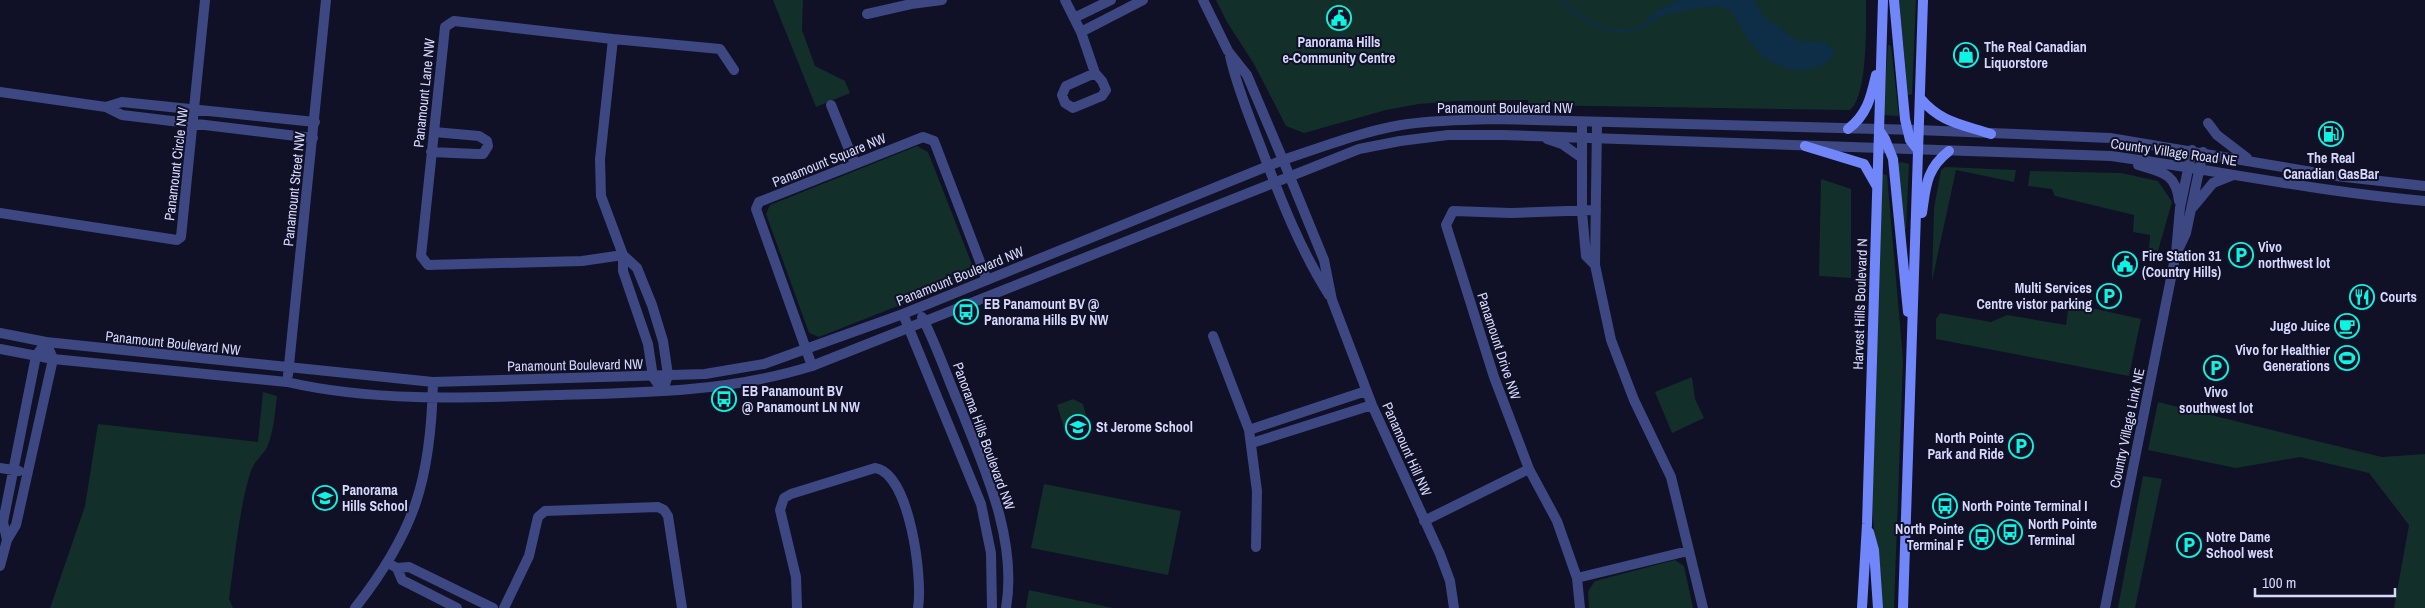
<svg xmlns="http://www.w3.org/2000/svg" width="2425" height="608" viewBox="0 0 2425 608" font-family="'Archivo Narrow',sans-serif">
<rect width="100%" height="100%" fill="#101026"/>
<path fill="#132f29" d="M773 0H803L802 30 815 66 845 81 850 93 816 107Z
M1216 0H1866C1866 24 1868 95 1850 110L1528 105V100L1456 101 1419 104 1386 110 1304 133 1286 126 1254 64 1227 22Z
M1899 0H1916L1912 94 1908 95Z
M1888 45 1891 46 1899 116 1883 115Z
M917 146 928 152 973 267 969 278 819 337 809 333 766 214 770 205Z
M1901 162 1909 164 1906 229H1904L1898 164Z
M1945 167 2016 170 2014 182 1956 170 1932 281 1934 208 1941 170Z
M2030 171 2121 173 2158 181 2172 202 2158 251 2149 249 2150 235 2133 232 2134 215 2055 196 2052 189 2028 186Z
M1882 174 1887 175 1903 360 1894 608H1881L1873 520 1872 491Z
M1821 179 1851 189V278L1819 276Z
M2069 303 2141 319 2129 376 1936 339V319L1940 313 1991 322 2007 315 2066 325Z
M1692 377 1695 399 1704 418 1672 433 1655 392Z
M263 392 277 396C275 412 274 430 268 445 264 455 254 460 250 474 238 514 235 558 229 599L233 608H50L85 506 98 424 258 442Z
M1073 399 1083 404 1087 419 1083 429 1066 434 1057 405Z
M2158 402 2382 457 2425 454V608H2394L2409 525 2369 473 2300 457 2236 468 2148 450Z
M2143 476 2162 479 2135 608H2118Z
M1044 484 1181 511 1168 575 1031 548Z
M1675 560 1684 566 1693 608H1589L1588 591 1595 581Z
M1029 590 1113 608H1026Z"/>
<path fill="#0e2d46" d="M1679 0H1754L1764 17 1798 41 1827 43 1835 52C1828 64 1818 69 1804 70 1763 71 1749 41 1731 11L1719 6 1709 8 1705 7 1666 14 1652 22 1646 20 1655 12Z
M1365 32 1372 36 1376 43 1374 47 1365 43 1361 34Z"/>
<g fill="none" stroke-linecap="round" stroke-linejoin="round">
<path stroke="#0e2d46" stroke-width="2.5" d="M1560 0C1582 20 1622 45 1650 22
M1341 34 1347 43 1357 49 1366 44"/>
<path stroke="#3d4782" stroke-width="10" d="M1065 0 1081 32 1095 73 1102 81 1106 90 1102 96 1073 108 1065 103 1062 95 1066 86 1095 73
M1203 0 1228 51 1247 75 1283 160 1324 260 1332 300 1372 405 1440 554 1450 581 1454 608
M867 14 911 4 942 0
M1074 18 1111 0
M1081 32 1143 0
M613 39 720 49 734 70
M1230 56C1237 88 1250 118 1262 150 1281 200 1300 249 1329 295
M0 92 106 107 122 115 313 138
M831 105 855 164
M106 107 122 102 315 122
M1582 122V212L1586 256 1595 265
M1597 123 1595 265 1611 340 1634 400 1671 477 1703 608
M431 152 477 154H483L488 146 487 141 479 136 434 132
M0 213 177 240 181 237 205 0
M623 255 582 261 428 265 421 256 445 27 454 21 613 39 600 159 601 196 623 255V271L648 344 653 377 663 391
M623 255 637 268 652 305 663 341 668 375 663 391
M1213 336 1249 430 1257 491 1256 547
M812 366 756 209 759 202 923 137 934 141 987 280
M1249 430 1366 391
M1252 443 1372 405
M0 468 19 471
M1424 521 1529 469
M7 540 3 522 36 356 46 342
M388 563 397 568 409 567 493 608
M0 566 7 540 16 525 53 359 46 342
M397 568 402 580 457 608
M1577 578 1688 551
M504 608 529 556 538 517 545 511 658 507 664 510 668 516 682 608
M797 608 796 577 780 510 784 498 791 494 875 468C910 473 923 579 918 608
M1580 608 1577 578 1557 521 1529 469 1494 377 1446 225 1453 211 1511 213 1596 210"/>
<path stroke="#3d4782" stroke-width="10" d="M2208 123 2217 135 2247 158
M1547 139 1562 144 1582 158
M2138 165C2162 172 2176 173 2179 201
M2193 207 2213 183 2233 175
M2178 250 2186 233 2203 152
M903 314 981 504 991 553 992 608
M922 317C936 344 946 374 958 402 983 465 1018 538 1006 608
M0 333 46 342 433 382 705 374 764 364 903 314 1283 160C1322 147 1361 132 1401 125 1431 120 1462 120 1493 119L1918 130 2110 138 2336 176 2425 186
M0 349 53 359 287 382C374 402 467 398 556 395 643 393 729 392 812 366L1359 149 1400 141 1448 135H1503L2111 156C2216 170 2319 192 2425 201
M288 375 326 0
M355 608C415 532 431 479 433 382
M2105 608 2176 253 2180 208 2192 150"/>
<path stroke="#7186f9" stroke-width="10" d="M1894 0 1905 119 1910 140 1917 149
M1920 98C1941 123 1961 124 1991 134
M1848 129C1867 115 1871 97 1876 75
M1879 130 1885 139 1893 159 1908 312
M1805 146 1864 164 1876 185
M1922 213C1926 186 1926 169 1949 151
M1869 532 1874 550 1878 608
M1862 608 1867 524 1883 0
M1903 608 1923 0"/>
</g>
<defs>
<symbol id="civic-ring" viewBox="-11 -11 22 22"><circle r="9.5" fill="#101026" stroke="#0bf5e2" stroke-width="1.5"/><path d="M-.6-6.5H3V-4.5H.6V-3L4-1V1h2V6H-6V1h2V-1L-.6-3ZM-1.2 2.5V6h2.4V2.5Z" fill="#0bf5e2"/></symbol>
<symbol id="shop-ring" viewBox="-11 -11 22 22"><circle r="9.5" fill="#101026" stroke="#0bf5e2" stroke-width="1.5"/><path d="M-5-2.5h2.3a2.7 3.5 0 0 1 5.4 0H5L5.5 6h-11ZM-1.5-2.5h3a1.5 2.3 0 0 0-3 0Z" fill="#0bf5e2"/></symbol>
<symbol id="fuel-ring" viewBox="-11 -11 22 22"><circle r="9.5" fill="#101026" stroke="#0bf5e2" stroke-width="1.5"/><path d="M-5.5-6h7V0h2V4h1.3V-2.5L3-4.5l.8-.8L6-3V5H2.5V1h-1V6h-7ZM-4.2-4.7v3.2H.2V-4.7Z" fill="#0bf5e2"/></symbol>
<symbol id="parking-ring" viewBox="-11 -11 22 22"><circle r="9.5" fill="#101026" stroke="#0bf5e2" stroke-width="1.5"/><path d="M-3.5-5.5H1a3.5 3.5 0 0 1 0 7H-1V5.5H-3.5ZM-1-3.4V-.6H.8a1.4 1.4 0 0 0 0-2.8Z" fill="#0bf5e2"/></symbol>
<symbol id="restaurant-ring" viewBox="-11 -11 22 22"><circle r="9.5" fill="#101026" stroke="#0bf5e2" stroke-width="1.5"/><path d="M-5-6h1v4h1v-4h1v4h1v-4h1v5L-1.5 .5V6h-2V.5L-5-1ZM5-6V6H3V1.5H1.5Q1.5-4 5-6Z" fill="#0bf5e2"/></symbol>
<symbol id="bus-ring" viewBox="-11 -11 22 22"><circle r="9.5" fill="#101026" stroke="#0bf5e2" stroke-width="1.5"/><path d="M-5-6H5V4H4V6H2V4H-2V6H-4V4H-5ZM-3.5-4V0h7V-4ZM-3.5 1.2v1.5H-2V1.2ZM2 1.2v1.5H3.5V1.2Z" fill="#0bf5e2"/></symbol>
<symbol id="cafe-ring" viewBox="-11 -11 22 22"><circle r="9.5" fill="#101026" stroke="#0bf5e2" stroke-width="1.5"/><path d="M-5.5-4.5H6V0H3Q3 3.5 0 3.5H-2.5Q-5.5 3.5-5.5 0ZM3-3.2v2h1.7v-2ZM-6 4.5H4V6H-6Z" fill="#0bf5e2"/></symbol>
<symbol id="stadium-ring" viewBox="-11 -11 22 22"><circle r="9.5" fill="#101026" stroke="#0bf5e2" stroke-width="1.5"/><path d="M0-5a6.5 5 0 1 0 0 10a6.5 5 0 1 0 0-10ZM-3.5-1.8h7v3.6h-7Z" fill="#0bf5e2"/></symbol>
<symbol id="school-ring" viewBox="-11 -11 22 22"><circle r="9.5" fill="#101026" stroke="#0bf5e2" stroke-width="1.5"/><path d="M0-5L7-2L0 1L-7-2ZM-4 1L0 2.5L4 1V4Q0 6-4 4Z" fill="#0bf5e2"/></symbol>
</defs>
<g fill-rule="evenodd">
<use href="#civic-ring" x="1325" y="4" width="28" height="28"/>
<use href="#shop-ring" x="1952" y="41" width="28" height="28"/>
<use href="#fuel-ring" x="2317" y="120" width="28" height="28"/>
<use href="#parking-ring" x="2227" y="241" width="28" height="28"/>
<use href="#civic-ring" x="2111" y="250" width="28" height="28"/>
<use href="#parking-ring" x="2095" y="282" width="28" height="28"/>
<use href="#restaurant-ring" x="2348" y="283" width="28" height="28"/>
<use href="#bus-ring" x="952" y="298" width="28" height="28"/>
<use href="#cafe-ring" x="2333" y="312" width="28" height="28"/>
<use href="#stadium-ring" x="2333" y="344" width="28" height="28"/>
<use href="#parking-ring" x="2202" y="354" width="28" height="28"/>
<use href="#bus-ring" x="710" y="385" width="28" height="28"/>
<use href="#school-ring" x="1064" y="413" width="28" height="28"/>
<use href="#parking-ring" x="2007" y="432" width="28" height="28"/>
<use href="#school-ring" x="311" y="484" width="28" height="28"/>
<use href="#bus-ring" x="1931" y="492" width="28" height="28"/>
<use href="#bus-ring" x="1996" y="518" width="28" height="28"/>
<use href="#bus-ring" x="1968" y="523" width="28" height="28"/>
<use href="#parking-ring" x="2175" y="531" width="28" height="28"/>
</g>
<g text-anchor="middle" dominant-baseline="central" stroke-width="4" stroke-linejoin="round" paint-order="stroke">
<g font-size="14" font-weight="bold" fill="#d6d9fd" stroke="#101026" text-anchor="start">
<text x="1339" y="42" text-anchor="middle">Panorama Hills<tspan x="1339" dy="16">e-Community Centre</tspan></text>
<text x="1984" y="47">The Real Canadian<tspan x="1984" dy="16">Liquorstore</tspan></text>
<text x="2331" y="158" text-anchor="middle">The Real<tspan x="2331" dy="16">Canadian GasBar</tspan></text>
<text x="2258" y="247">Vivo<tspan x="2258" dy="16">northwest lot</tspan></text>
<text x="2142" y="256">Fire Station 31<tspan x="2142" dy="16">(Country Hills)</tspan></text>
<text x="2092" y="288" text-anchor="end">Multi Services<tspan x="2092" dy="16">Centre vistor parking</tspan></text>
<text x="2380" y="297">Courts</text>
<text x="984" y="304">EB Panamount BV @<tspan x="984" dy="16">Panorama Hills BV NW</tspan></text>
<text x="2330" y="326" text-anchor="end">Jugo Juice</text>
<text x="2330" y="350" text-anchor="end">Vivo for Healthier<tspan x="2330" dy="16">Generations</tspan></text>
<text x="742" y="391">EB Panamount BV<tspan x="742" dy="16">@ Panamount LN NW</tspan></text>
<text x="2216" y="392" text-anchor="middle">Vivo<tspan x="2216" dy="16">southwest lot</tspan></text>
<text x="1096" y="427">St Jerome School</text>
<text x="2004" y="438" text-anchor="end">North Pointe<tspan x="2004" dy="16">Park and Ride</tspan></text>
<text x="342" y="490">Panorama<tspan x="342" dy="16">Hills School</tspan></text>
<text x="1962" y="506">North Pointe Terminal I</text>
<text x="2028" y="524">North Pointe<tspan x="2028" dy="16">Terminal</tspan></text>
<text x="1964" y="529" text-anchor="end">North Pointe<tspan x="1964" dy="16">Terminal F</tspan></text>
<text x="2206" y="537">Notre Dame<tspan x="2206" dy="16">School west</tspan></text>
</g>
<g font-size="14" fill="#d6d9fd" stroke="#101026">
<text transform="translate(424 93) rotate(-84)">Panamount Lane NW</text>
<text x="1505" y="108">Panamount Boulevard NW</text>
<text transform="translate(2174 152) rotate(8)">Country Village Road NE</text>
<text transform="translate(829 160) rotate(-22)">Panamount Square NW</text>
<text transform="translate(176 164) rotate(-83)">Panamount Circle NW</text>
<text transform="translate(294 189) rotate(-84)">Panamount Street NW</text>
<text transform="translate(960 276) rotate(-22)">Panamount Boulevard NW</text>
<text transform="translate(1860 304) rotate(-88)">Harvest Hills Boulevard N</text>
<text transform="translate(173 343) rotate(6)">Panamount Boulevard NW</text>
<text transform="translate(1499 346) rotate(72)">Panamount Drive NW</text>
<text transform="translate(575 365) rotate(-1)">Panamount Boulevard NW</text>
<text transform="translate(2127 428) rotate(-78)">Country Village Link NE</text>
<text transform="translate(984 436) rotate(70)">Panorama Hills Boulevard NW</text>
<text transform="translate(1407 449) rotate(66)">Panamount Hill NW</text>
</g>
</g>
<path d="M2255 588v8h140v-8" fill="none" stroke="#d6d9fd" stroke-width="2.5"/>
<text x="2262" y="588" font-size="15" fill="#d6d9fd" stroke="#101026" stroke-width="4" paint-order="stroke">100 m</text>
</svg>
